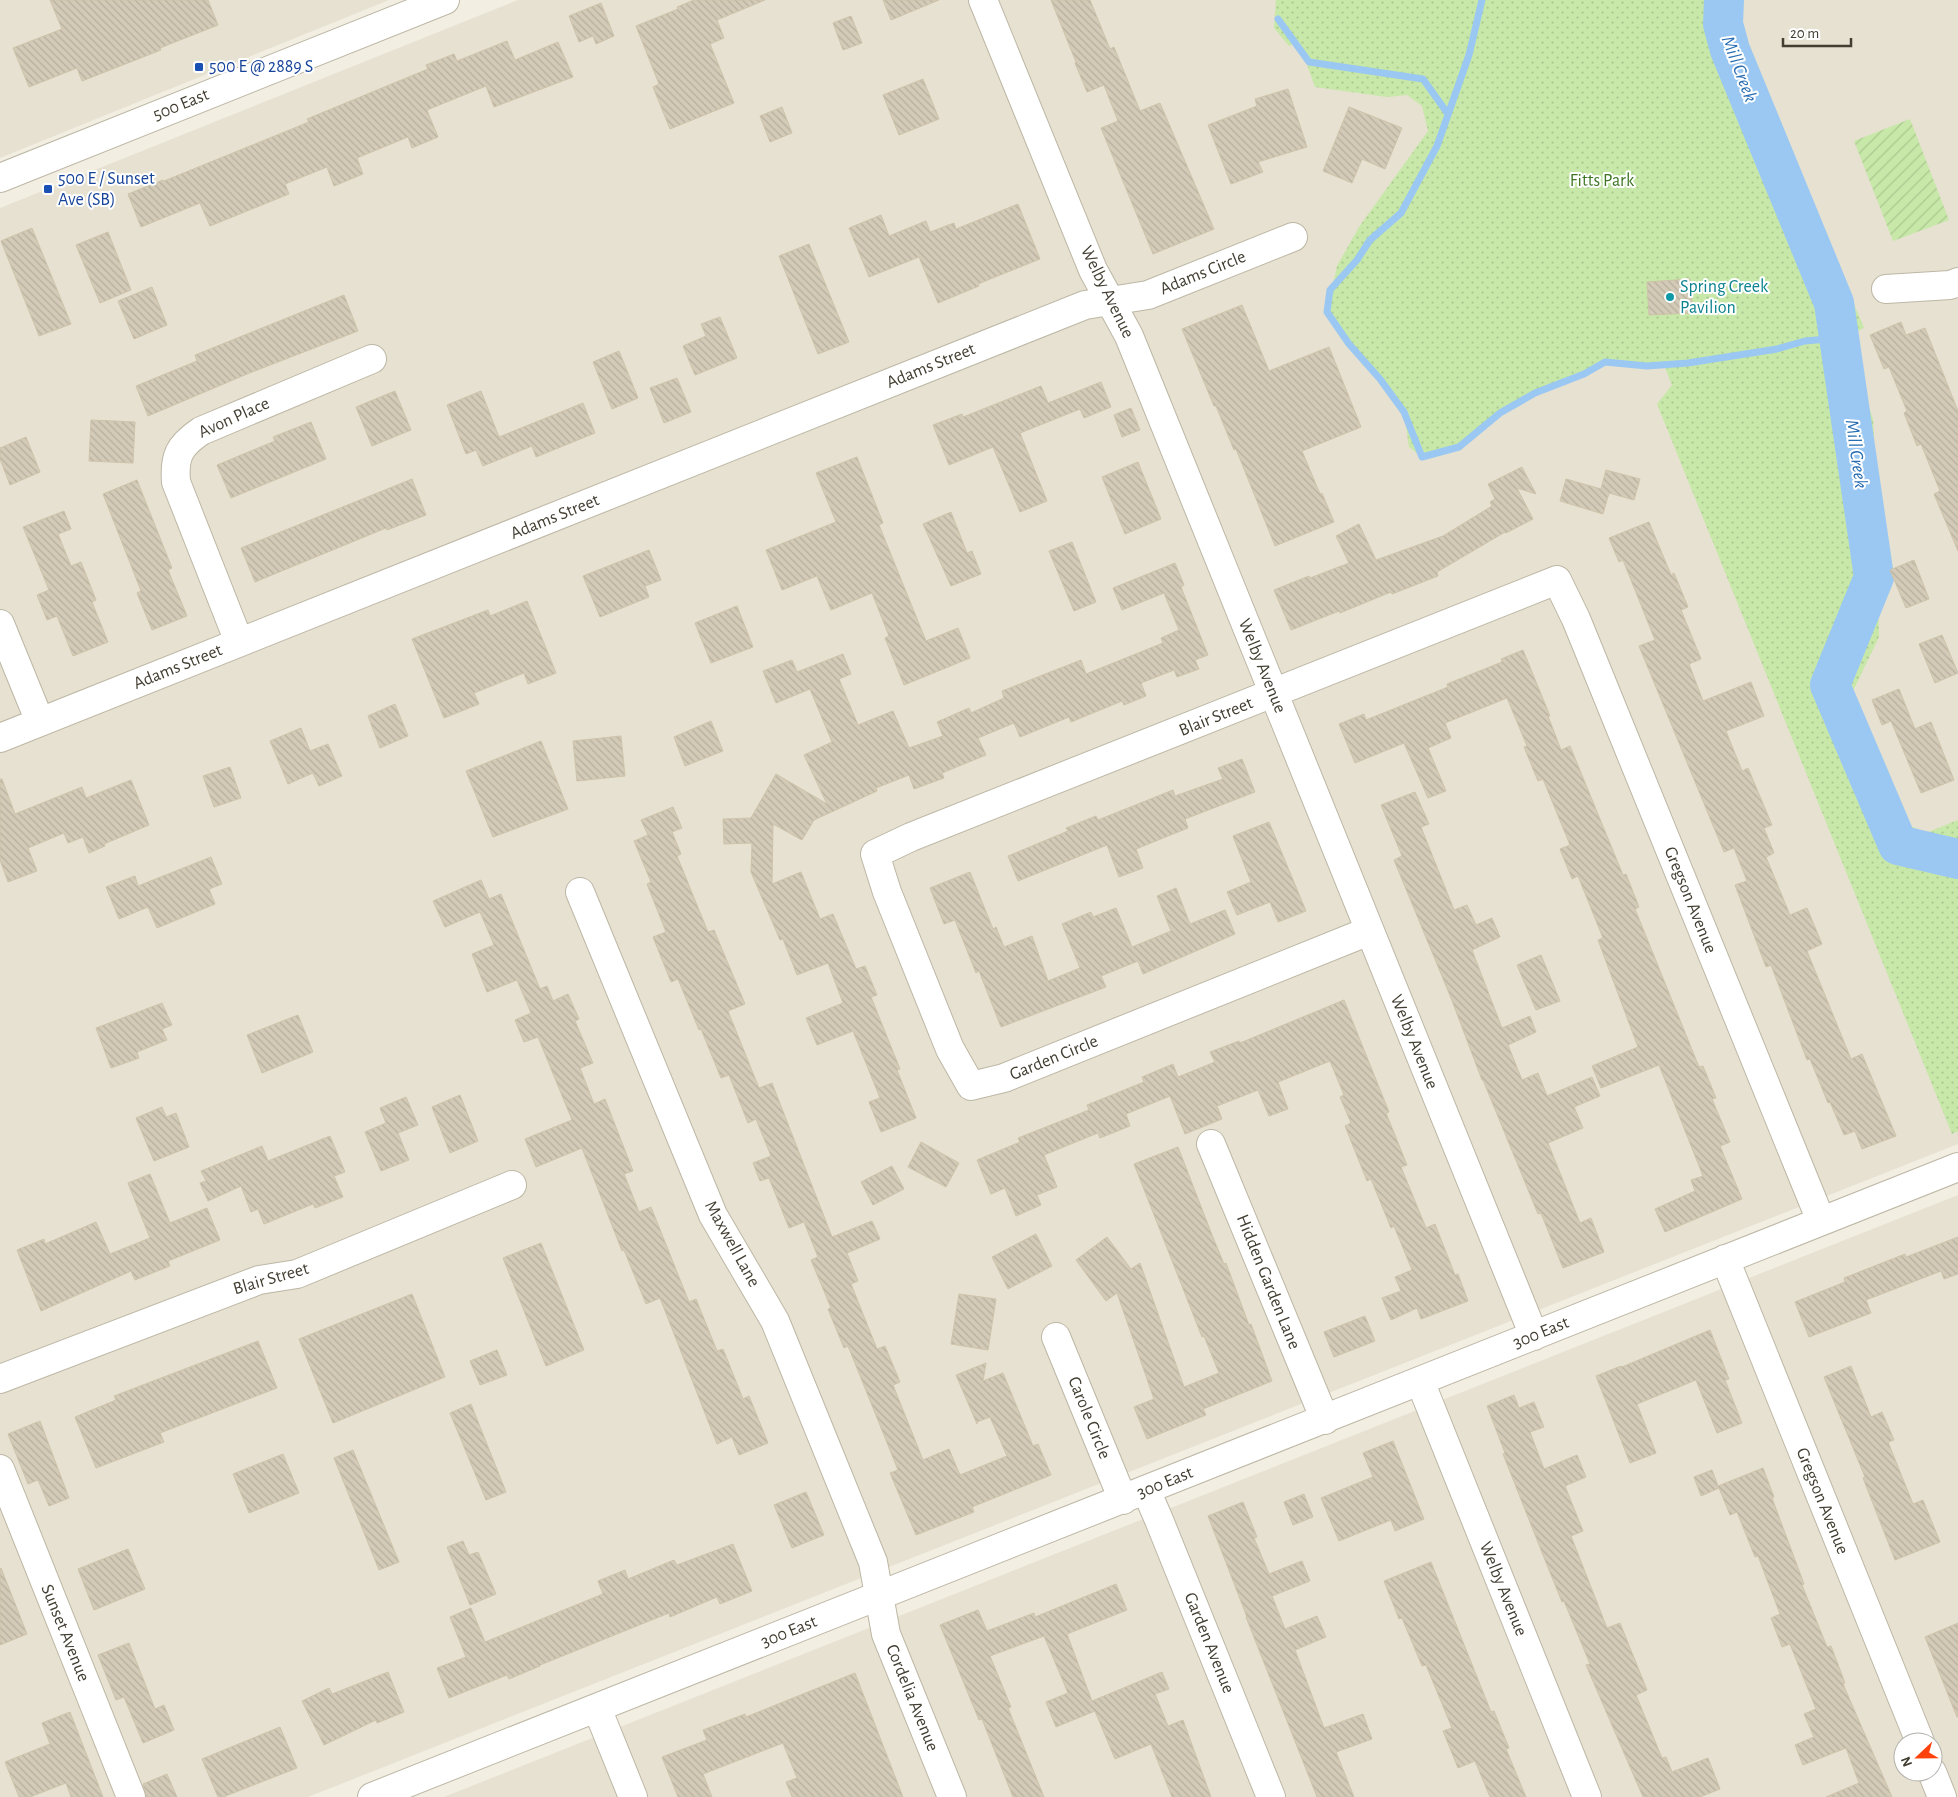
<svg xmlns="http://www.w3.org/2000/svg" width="1958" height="1797" viewBox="0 0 1958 1797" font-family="'Alegreya Sans',sans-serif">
<defs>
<pattern id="park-dots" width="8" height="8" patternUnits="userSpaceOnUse" patternTransform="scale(1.25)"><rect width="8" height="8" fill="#c7e8a8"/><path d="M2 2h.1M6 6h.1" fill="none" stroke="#acc891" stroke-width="1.8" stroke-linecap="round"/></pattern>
<pattern id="garden-furrows" width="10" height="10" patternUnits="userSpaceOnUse" patternTransform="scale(1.25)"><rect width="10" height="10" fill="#c7e8a8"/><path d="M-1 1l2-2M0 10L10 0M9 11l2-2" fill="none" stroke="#acc891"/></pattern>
<pattern id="building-back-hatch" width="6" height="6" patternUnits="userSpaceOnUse" patternTransform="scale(1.25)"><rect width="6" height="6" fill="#d3cbb7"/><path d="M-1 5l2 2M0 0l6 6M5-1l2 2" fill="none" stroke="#b6af9e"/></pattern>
</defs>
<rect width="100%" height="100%" fill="#f2eee2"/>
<path fill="#e6e1d0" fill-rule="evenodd" d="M0 0H389L0 158Z
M518 0H1958V1144L308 1797H0V208Z
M1958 1195V1797H444ZM1903 1742H1933V1772H1903Z"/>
<path fill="url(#park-dots)" d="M1276 0H1740L1738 7 1742 33 1864 328 1845 337 1873 419 1878 531 1889 560 1878 565 1879 637 1852 693 1904 823 1926 833 1958 820V1131L1952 1134 1657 404 1672 385 1664 365 1605 362 1500 413 1459 447 1422 457 1409 447 1404 412 1380 379 1349 344 1327 312 1337 266 1359 227 1428 131 1422 106 1407 95 1387 97 1315 87 1299 42 1289 46 1274 28Z"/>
<path fill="url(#garden-furrows)" d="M1910 119 1949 220 1893 241 1854 141Z"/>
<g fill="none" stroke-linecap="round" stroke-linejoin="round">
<path stroke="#9bc8f2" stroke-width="7" d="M1482 0 1469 55 1437 146 1401 213 1370 240 1357 260 1330 290 1327 312 1349 344 1380 379 1404 412 1422 457 1459 447 1500 413 1535 393 1584 374 1605 362 1647 366 1688 363 1777 349 1805 341 1839 338
M1278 19 1309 62 1423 79 1448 114"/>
<path stroke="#9bc8f2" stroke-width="40" d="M1724 0 1723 24 1730 50 1834 303 1874 577 1830 685 1898 845 1958 859"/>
</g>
<path fill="url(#building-back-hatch)" stroke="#cfc3aa" d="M50 0H208L218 25 160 48 161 50 82 81 77 68 29 87 13 48 62 29Z
M694 0H765L717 20 724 38 710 44 734 103 670 129 653 87 659 84 636 26 678 9 677 7Z
M883 0H939L891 20Z
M1051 0H1090L1110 49 1114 47 1140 111 1160 103 1214 229 1153 254 1101 128 1118 121 1104 85 1087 92 1075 63 1076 62Z
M601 3 614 36 596 44 593 36 579 42 569 16Z
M851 16 862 43 843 50 833 23Z
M507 41 515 60 558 42 573 77 494 107 486 86 427 110 438 137 412 148 408 137 357 158 363 174 334 186 327 167 285 184 289 194 210 226 200 203 141 227 128 194 163 180 164 181 309 122 307 119 428 69 426 65 454 54 457 61Z
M923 79 939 119 899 135 883 95Z
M1288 89 1307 147 1258 162 1263 172 1231 184 1208 125 1257 106 1255 99Z
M782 107 792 133 770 142 760 116Z
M1349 107 1402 128 1385 169 1362 159 1352 183 1323 171Z
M1018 204 1040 259 978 284 979 286 938 303 919 257 869 277 849 228 881 215 889 236 926 221 930 232 954 223 956 229Z
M32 228 71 324 39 336 1 241Z
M108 232 131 290 100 303 76 245Z
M809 244 849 342 818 354 779 256Z
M1690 279 1693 313 1649 315 1647 282Z
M152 287 167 325 134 339 118 301Z
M344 295 358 331 247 374 148 416 136 386 197 361 195 355Z
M1242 305 1269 371 1329 347 1361 427 1302 451 1320 494 1322 493 1334 522 1275 546 1236 449 1234 450 1216 406H1214L1182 329Z
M720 317 737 358 695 375 683 346 706 336 701 324Z
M1901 322 1906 335 1925 328 1958 411V551L1934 494 1940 491 1921 444 1917 446 1904 413 1907 411 1889 367 1884 369 1870 335Z
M619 351 638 398 612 409 593 362Z
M677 378 691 412 664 423 650 388Z
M1101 382 1111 407 1084 418 1080 409 1020 433 1047 501 1020 512 993 447 949 465 933 425 962 414 963 417 1041 386 1048 403Z
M395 391 411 430 372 446 356 407Z
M481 391 499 437 583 403 595 433 536 457 532 446 483 466 476 450 466 454 447 405Z
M1131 408 1140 430 1122 437 1114 415Z
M91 420 135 422 133 463 89 461Z
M311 422 326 459 231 498 217 465 275 441 273 437Z
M26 437 40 472 10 485 0 459V448Z
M857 457 883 523 879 525 926 641 958 628 970 658 904 685 885 638 889 636 872 593 831 610 817 576 782 590 766 550 836 522 816 473Z
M1138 462 1161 519 1125 534 1102 477Z
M1522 467 1536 494 1517 488 1533 519 1506 533 1505 532 1437 572 1438 576 1392 594 1391 592 1340 613 1339 611 1291 630 1274 590 1309 576 1310 578 1349 563 1336 536 1359 524 1376 560 1443 536 1492 506 1490 502 1495 499 1488 484Z
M1606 470 1640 479 1634 500 1609 493 1603 514 1560 501 1566 479 1601 489Z
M412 479 426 515 387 530 386 528 255 582 241 548Z
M137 480 172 568 168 570 187 616 152 630 137 593 141 591 103 494Z
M64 511 71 529 58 534 71 566 81 562 96 600 92 602 108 642 73 656 57 616 47 620 37 595 49 590 23 527Z
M951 512 967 553 972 551 981 574 951 586 923 524Z
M1649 522 1671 575 1674 573 1688 607 1681 610 1701 659 1689 664 1703 701 1751 682 1764 716 1726 731 1742 771 1748 768 1772 825 1764 828 1774 853 1766 857 1790 915 1807 908 1822 944 1807 951 1851 1059 1862 1054 1896 1136 1862 1149 1855 1131 1844 1135 1830 1102 1828 1103 1810 1059 1807 1060 1771 965 1766 967 1735 885 1747 881 1734 848 1724 852 1639 646 1655 640 1623 560 1619 562 1609 538Z
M1072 542 1096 602 1074 611 1049 551Z
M649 550 661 580 645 586 649 597 600 617 583 576Z
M1914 560 1929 599 1906 608 1890 570Z
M1175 563 1184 585 1181 587 1208 655 1195 660 1199 669 1177 677 1174 670 1141 683 1146 696 1124 705 1122 701 1071 722 1069 717 1020 737 1014 723 978 738 986 755 942 773 944 778 914 789 909 775 876 788 877 791 814 820 802 840 773 824 772 884 801 872 820 919 833 914 856 969 865 966 877 995 871 997 900 1069 897 1070 916 1118 881 1132 869 1102 880 1098 853 1031 817 1045 806 1018 843 1003 828 963 797 975 783 939 780 940 751 872 752 843 724 844 723 819 751 818 776 774 827 804 804 755 832 742 810 689 776 703 763 671 792 660 797 672 843 654 851 674 839 679 858 725 893 711 909 748 943 736 937 722 969 708 971 713 1004 698 1002 691 1081 660 1086 674 1163 643 1161 638 1179 630 1164 593 1122 610 1113 588Z
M527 601 556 673 528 684 524 673 474 693 479 704 444 718 412 639 488 610 490 616Z
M737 606 753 647 711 663 695 623Z
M1942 635 1958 673 1935 683 1919 644Z
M1523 650 1550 716H1548L1561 750 1570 746 1623 875 1626 874 1639 907 1635 909 1699 1067 1703 1066 1716 1098 1712 1099 1730 1142 1720 1146 1742 1199 1665 1232 1655 1209 1695 1191 1691 1180 1703 1176 1659 1065 1601 1088 1592 1066 1638 1047 1598 940 1603 938 1578 876 1572 879 1560 849 1570 845 1543 779 1538 781 1524 747 1527 746 1507 698 1445 723 1451 738 1428 748 1446 791 1428 798 1404 743 1355 763 1339 724 1364 714 1366 720 1448 687 1447 684 1502 662 1501 659Z
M1899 689 1915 729 1931 722 1954 780 1921 793 1891 721 1882 725 1872 700Z
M395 704 408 736 380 748 368 716Z
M711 721 723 751 685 766 674 737Z
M301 728 310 751 328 744 342 776 319 786 313 773 288 784 270 741Z
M621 736 625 776 577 781 573 741Z
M541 741 568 809 493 837 466 771Z
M1242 759 1255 792 1185 819 1188 828 1136 849 1143 868 1119 877 1107 845 1018 881 1008 856 1068 831 1066 828 1096 816 1098 820 1173 790 1175 796 1223 779 1218 768Z
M230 767 241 798 214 807 203 776Z
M0 779H2L15 814 82 787 86 798 131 780 149 825 104 844 105 846 89 853 83 837 68 843 64 833 28 848 37 871 8 882 0 860Z
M1415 792 1429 824 1421 827 1454 910 1467 905 1476 925 1492 918 1500 937 1472 950 1502 1028 1530 1016 1536 1032 1508 1045 1522 1080 1538 1073 1547 1096 1592 1077 1600 1096 1574 1107 1583 1128 1548 1143 1580 1223 1591 1218 1604 1252 1563 1268 1541 1213 1538 1214 1483 1080H1482L1451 998 1394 860 1402 856 1381 805Z
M673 807 682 828 672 832 681 854 677 856 708 932 714 930 745 1004 728 1011 759 1088 772 1083 832 1237 872 1221 880 1239 847 1253 858 1281 851 1284 877 1349 885 1346 900 1382 893 1385 923 1460 949 1449 960 1475 1007 1456 990 1417 977 1422V1424L956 1375 986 1363 983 1381 1003 1373 1033 1446 1038 1444 1051 1475 972 1507 974 1512 916 1535 890 1473 898 1470 848 1346 844 1348 828 1309 831 1308 811 1260 818 1257 804 1222 789 1228 769 1178 760 1181 753 1163 771 1156 756 1119 748 1123 729 1075 721 1078 701 1029 699 1030 678 979 671 982 653 937 666 932 647 884 651 882 634 841 648 835 641 820Z
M1269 822 1306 911 1278 922 1270 902 1237 915 1227 892 1251 882 1233 836Z
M211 857 222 884 209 889 215 904 157 928 148 907 119 919 106 887 135 876 138 886Z
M970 872 993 929 996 927 1004 947 1032 936 1048 981 1080 968 1062 924 1091 912 1093 917 1116 908 1132 947 1171 931 1157 896 1176 888 1190 924 1225 910 1235 934 1143 974 1138 961 1101 976 1106 987 1001 1027 979 971 976 973 955 920 944 924 930 888Z
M481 880 489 899 501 894 540 989 547 986 553 1001 568 994 579 1019 575 1021 593 1063 580 1068 594 1104 605 1099 633 1171 624 1174 639 1212 651 1207 689 1302 696 1299 717 1351 723 1349 743 1399 749 1396 768 1443 739 1455 732 1437 717 1444 660 1298 646 1304 624 1250 622 1251 582 1148 536 1167 525 1139 572 1120 538 1037 524 1042 515 1020 531 1013 517 980 487 992 472 954 494 945 480 912 445 927 433 901Z
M1541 955 1560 1001 1536 1010 1517 965Z
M1344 1000 1389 1112 1386 1113 1407 1165 1401 1167 1426 1228 1435 1224 1455 1275 1458 1274 1468 1301 1421 1319 1417 1308 1391 1320 1382 1298 1401 1291 1395 1277 1412 1270 1394 1226 1391 1228 1371 1179 1367 1181 1345 1126 1351 1123 1340 1097 1344 1095 1330 1061 1278 1082 1288 1109 1269 1116 1258 1090 1217 1106 1222 1119 1185 1134 1170 1096 1126 1114 1130 1126 1100 1138 1098 1133 1044 1155 1057 1187 1037 1195 1041 1205 1016 1216 1005 1188 991 1194 977 1160 1020 1142 1018 1138 1089 1110 1087 1105 1144 1082 1142 1077 1173 1064 1178 1077 1215 1062 1210 1052 1239 1041 1240 1043Z
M162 1003 172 1025 162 1029 167 1040 137 1052 139 1058 111 1068 96 1028Z
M298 1015 313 1052 262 1073 247 1035Z
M460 1095 478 1141 450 1153 432 1107Z
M406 1097 418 1125 398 1133 409 1160 381 1171 365 1132 386 1123 380 1108Z
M162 1107 166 1117 176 1113 189 1147 154 1161 136 1118Z
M330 1136 345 1172 334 1176 343 1197 315 1208 313 1204 264 1224 258 1209 251 1212 241 1186 208 1201 200 1183 206 1181 201 1171 262 1146 268 1161Z
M921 1142 959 1163 946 1187 908 1167Z
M1178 1147 1212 1235 1224 1264 1226 1263 1249 1325 1251 1324 1272 1381 1203 1409 1206 1415 1147 1439 1134 1407 1154 1399 1117 1293 1106 1301 1076 1260 1107 1237 1131 1269 1140 1263 1184 1387 1219 1373 1204 1336 1202 1337 1134 1164Z
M892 1166 904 1189 873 1205 861 1182Z
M150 1174 170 1223 207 1208 220 1240 168 1261 170 1266 135 1280 131 1271 41 1311 17 1250 44 1239 45 1244 96 1222 110 1254 150 1238 128 1183Z
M1036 1234 1052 1266 1008 1289 992 1257Z
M1958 1237V1274L1944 1279 1941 1271 1866 1300 1871 1313 1809 1337 1795 1302 1845 1282 1844 1278 1905 1254 1906 1257Z
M541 1243 584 1350 546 1366 503 1258Z
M412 1294 445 1377 333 1423 299 1339Z
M959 1294 996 1299 988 1350 951 1344Z
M1365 1316 1375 1341 1334 1357 1324 1332Z
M1710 1330 1729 1379 1725 1380 1742 1423 1717 1433 1696 1380 1637 1404 1656 1453 1630 1463 1596 1376 1621 1366 1622 1367Z
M258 1341 277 1388 160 1433 164 1442 96 1468 75 1417 116 1400 114 1396Z
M497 1350 507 1375 480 1385 470 1361Z
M1851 1366 1871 1417 1882 1412 1894 1440 1888 1442 1913 1504 1923 1500 1940 1542 1895 1560 1863 1478 1865 1477 1824 1377Z
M1514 1395 1519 1408 1534 1402 1544 1427 1530 1432 1544 1469 1577 1455 1586 1477 1565 1486 1583 1531 1571 1536 1607 1628 1620 1623 1647 1690 1636 1695 1662 1758 1666 1757 1672 1772 1708 1758 1720 1789 1700 1797H1643L1586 1665 1590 1664 1564 1601 1562 1602 1545 1560 1503 1454 1505 1453 1487 1406Z
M471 1404 506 1492 486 1500 450 1413Z
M40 1421 69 1498 49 1506 38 1480 28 1484 8 1434Z
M1393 1441 1424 1519 1395 1531 1391 1520 1339 1541 1321 1498 1373 1477 1363 1453Z
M353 1450 399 1562 379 1570 334 1458Z
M283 1454 299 1493 249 1513 233 1474Z
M1763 1468 1774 1497 1772 1498 1804 1584 1802 1585 1827 1647 1831 1646 1845 1683 1843 1684 1892 1797H1826L1859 1783 1846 1748 1803 1765 1795 1745 1814 1737 1804 1714 1816 1709 1790 1644 1782 1647 1771 1618 1780 1614 1758 1556 1755 1557 1737 1512 1730 1515 1719 1488 1701 1496 1694 1477 1712 1470 1718 1486Z
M806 1492 824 1535 792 1548 774 1505Z
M1304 1494 1313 1517 1293 1525 1284 1502Z
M1243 1502 1257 1537 1254 1538 1269 1574 1302 1561 1310 1581 1272 1596 1285 1629 1317 1616 1326 1637 1295 1650 1324 1728 1363 1714 1372 1739 1336 1752 1354 1797H1317L1246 1617H1247L1208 1516Z
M463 1541 469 1555 478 1552 496 1594 470 1605 447 1547Z
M733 1544 752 1591 720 1604 717 1597 670 1617 669 1613 540 1665V1666L509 1679 507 1675 449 1698 437 1668 466 1657 450 1617 471 1608 485 1642 603 1594 598 1581 625 1570 628 1579 674 1560 677 1565Z
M128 1549 145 1589 94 1610 78 1569Z
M1431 1562 1491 1712 1494 1711 1509 1748 1506 1749 1526 1797H1490L1475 1761 1458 1768 1443 1731 1452 1728 1426 1665 1422 1666 1402 1618 1399 1619 1384 1581Z
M1 1568 27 1634 0 1645V1569Z
M1116 1584 1127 1610 1067 1634 1092 1701 1162 1672 1169 1689 1155 1694 1168 1726 1183 1720 1211 1797H1172L1151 1744 1115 1759 1095 1711 1056 1727 1046 1702 1068 1693 1044 1636 990 1656 1011 1707 1008 1708 1044 1797H1013L982 1719 979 1720 940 1625 978 1610 987 1631 1034 1613 1035 1617Z
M1958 1623V1717H1957L1925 1637Z
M129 1643 155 1709 164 1705 174 1730 143 1743 124 1697 116 1700 98 1655Z
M388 1672 404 1712 377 1723 376 1720 324 1745 302 1701 329 1688 332 1694Z
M855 1673 903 1797H792L786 1782 797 1778 783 1743 703 1774 712 1797H678L662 1757 707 1740 703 1730 745 1714 746 1717Z
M70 1712 103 1797H71L66 1783 30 1797H19L5 1762 50 1744 42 1723Z
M280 1727 297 1768 223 1797H218L202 1759Z
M167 1774 177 1797H146L143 1784Z"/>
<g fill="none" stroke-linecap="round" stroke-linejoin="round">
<defs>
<path id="minor" d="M983 0 1093 270 1129 336 1534 1336
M0 178 445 0
M1886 289 1950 285 1958 282
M0 624 40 722
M239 642 176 482C174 456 179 446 201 431L372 359
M0 738 1085 305 1148 295 1293 237
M580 892 713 1215 775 1321 873 1562 886 1634 952 1797
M1369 931 1004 1078 971 1086 950 1049 887 892 875 854 911 837 1557 580 1576 619 1821 1221
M1211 1144 1325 1420
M1725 1259 1920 1742
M1056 1337 1123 1500
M0 1379 259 1280 297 1274 512 1185
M1420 1381 1587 1797
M0 1469 131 1797
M1146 1490 1159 1520 1271 1797
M597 1708 633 1797
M1932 1772 1942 1797
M372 1797 1958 1167"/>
</defs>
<use href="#minor" stroke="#bdb7a5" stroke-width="30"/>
<use href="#minor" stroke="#fff" stroke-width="28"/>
</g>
<g fill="#1a4fb4" stroke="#fff" stroke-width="2">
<rect x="194" y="62" width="10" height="10" rx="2.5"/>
<rect x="43" y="184" width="10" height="10" rx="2.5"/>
</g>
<circle fill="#0f9aa8" stroke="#fff" stroke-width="2" cx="1670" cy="297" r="5"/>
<g text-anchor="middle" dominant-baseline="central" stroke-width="4" stroke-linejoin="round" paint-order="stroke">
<g font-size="18" fill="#164399" stroke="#fff" text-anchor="start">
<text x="209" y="67">500 E @ 2889 S</text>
<text x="58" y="179">500 E / Sunset<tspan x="58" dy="21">Ave (SB)</tspan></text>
</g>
<g font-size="18" fill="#433e32" stroke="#fff">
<text transform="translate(181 105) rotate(-22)">500 East</text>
<text transform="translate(1203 273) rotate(-22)">Adams Circle</text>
<text transform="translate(1107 292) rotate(64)">Welby Avenue</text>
<text transform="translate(931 366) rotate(-22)">Adams Street</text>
<text transform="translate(234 418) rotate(-24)">Avon Place</text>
<text transform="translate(555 517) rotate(-22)">Adams Street</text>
<text transform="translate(1262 666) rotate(68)">Welby Avenue</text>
<text transform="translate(178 667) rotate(-22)">Adams Street</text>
<text transform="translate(1216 717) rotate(-22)">Blair Street</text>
<text transform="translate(1690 900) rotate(68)">Gregson Avenue</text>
<text transform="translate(1414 1042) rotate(68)">Welby Avenue</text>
<text transform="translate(1054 1058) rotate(-22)">Garden Circle</text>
<text transform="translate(732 1244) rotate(61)">Maxwell Lane</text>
<text transform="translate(271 1279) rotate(-16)">Blair Street</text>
<text transform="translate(1268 1282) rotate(68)">Hidden Garden Lane</text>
<text transform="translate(1541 1333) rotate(-22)">300 East</text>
<text transform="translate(1089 1418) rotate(68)">Carole Circle</text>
<text transform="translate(1165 1483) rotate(-22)">300 East</text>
<text transform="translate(1822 1501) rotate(68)">Gregson Avenue</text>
<text transform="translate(1503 1589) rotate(68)">Welby Avenue</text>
<text transform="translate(789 1632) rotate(-22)">300 East</text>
<text transform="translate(65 1633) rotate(68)">Sunset Avenue</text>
<text transform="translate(1209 1643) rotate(68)">Garden Avenue</text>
<text transform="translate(912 1698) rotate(68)">Cordelia Avenue</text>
</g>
<g font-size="18" fill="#3e7624" stroke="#fff">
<text x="1602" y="181">Fitts Park</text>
</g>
<g font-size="18" fill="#0d838f" stroke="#fff" text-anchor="start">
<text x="1680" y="287">Spring Creek<tspan x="1680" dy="21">Pavilion</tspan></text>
</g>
<g font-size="19" font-style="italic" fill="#296eb2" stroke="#fff">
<text transform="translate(1739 69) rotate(69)">Mill Creek</text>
<text transform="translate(1856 454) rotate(82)">Mill Creek</text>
</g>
</g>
<g transform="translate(1918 1757) rotate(248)"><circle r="24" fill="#ffffff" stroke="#b4b2ad"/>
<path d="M0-4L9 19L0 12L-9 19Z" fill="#ff420c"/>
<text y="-8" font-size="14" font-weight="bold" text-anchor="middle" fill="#433e32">N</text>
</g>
<path d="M1783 38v8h68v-8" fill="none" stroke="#433e32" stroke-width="2.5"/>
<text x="1790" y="38" font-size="15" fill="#433e32" stroke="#ffffff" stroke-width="4" paint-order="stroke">20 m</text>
</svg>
